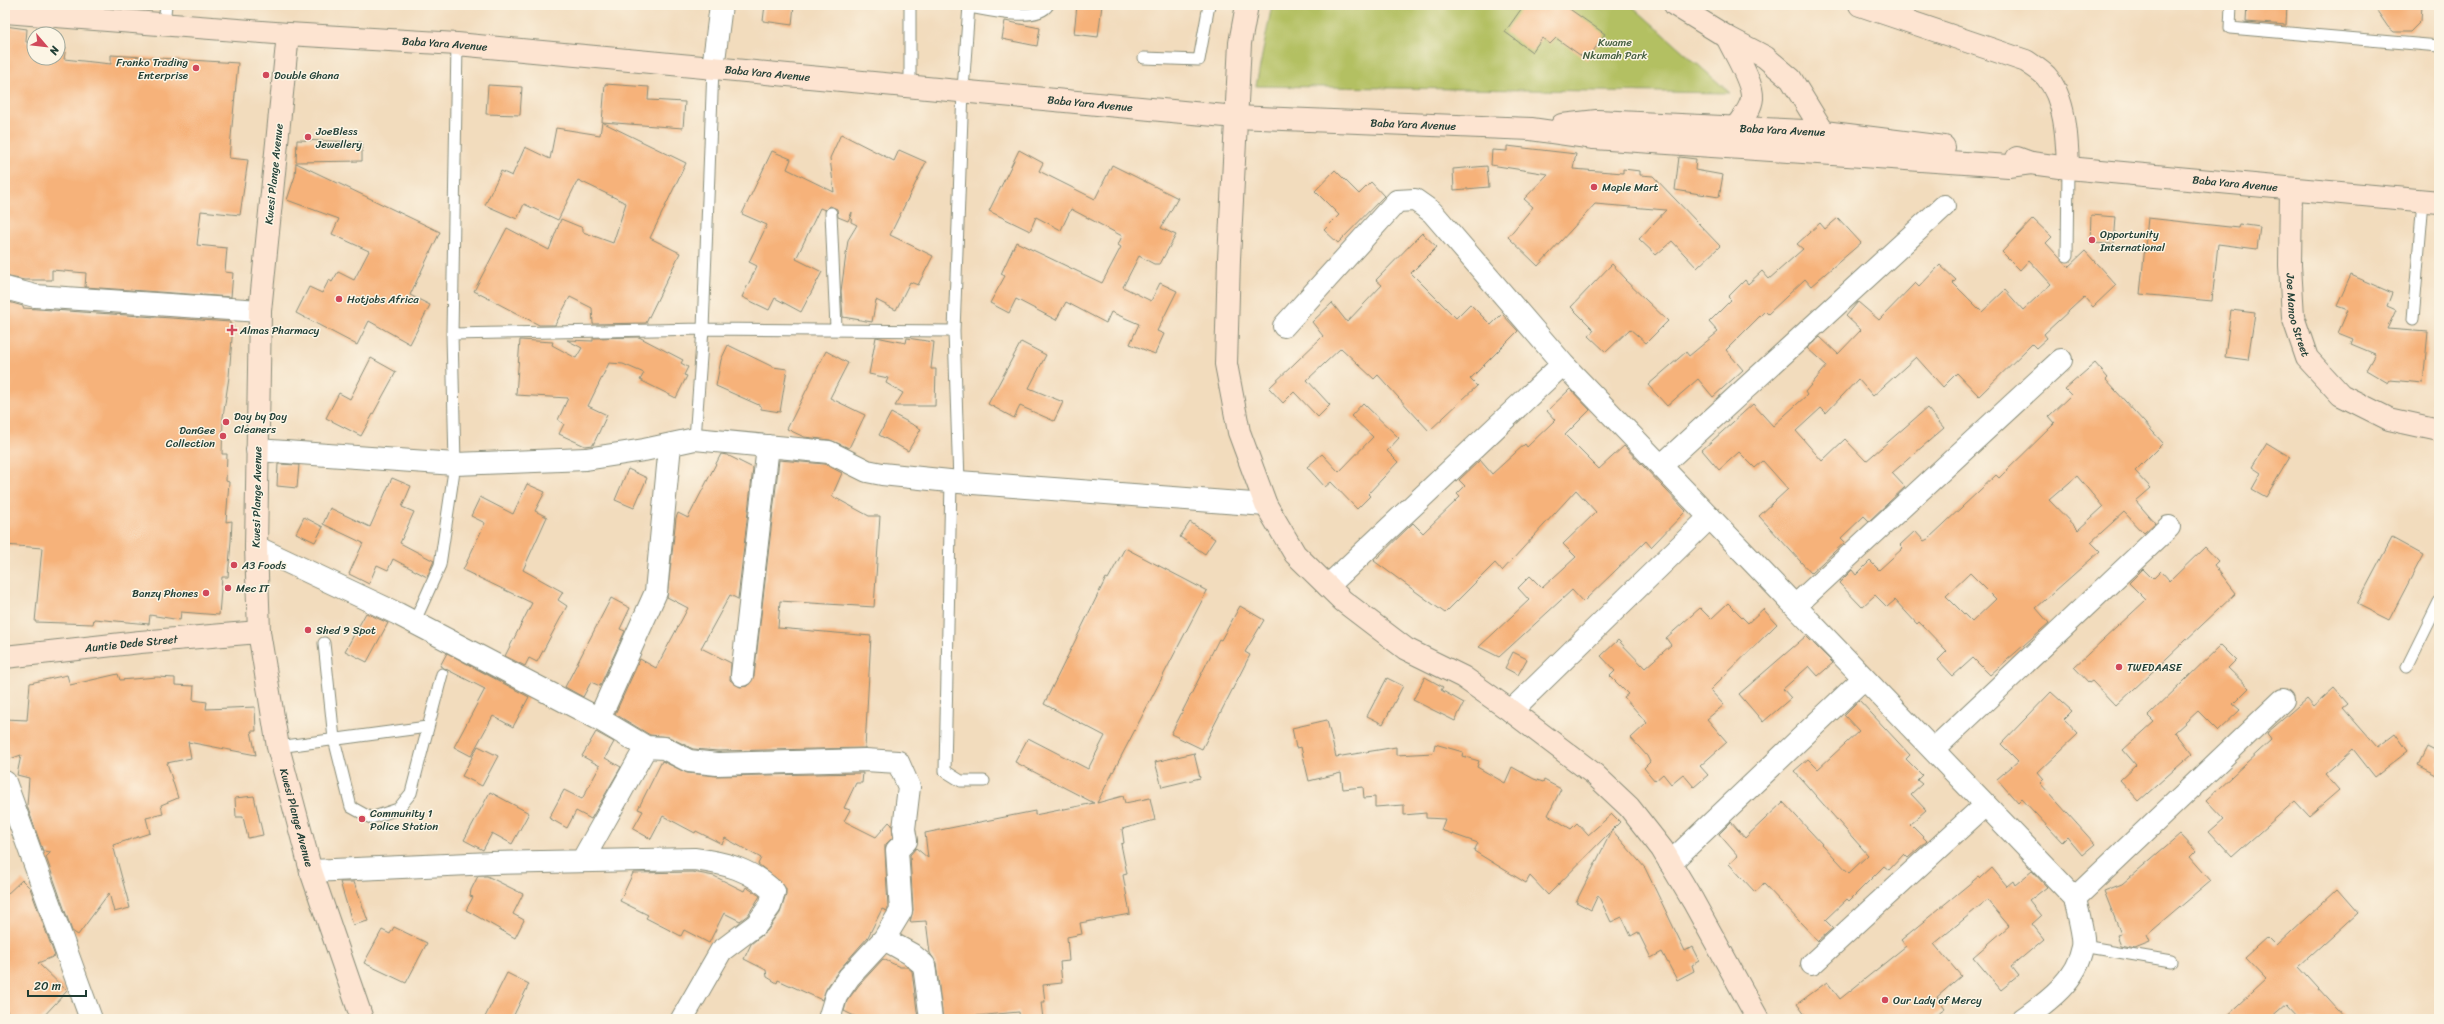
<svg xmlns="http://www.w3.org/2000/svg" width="2444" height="1024" viewBox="0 0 2444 1024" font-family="Sriracha,sans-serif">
<rect width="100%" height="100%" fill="#fcf5e5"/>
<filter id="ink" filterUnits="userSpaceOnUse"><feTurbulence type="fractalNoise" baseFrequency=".025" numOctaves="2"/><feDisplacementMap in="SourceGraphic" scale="8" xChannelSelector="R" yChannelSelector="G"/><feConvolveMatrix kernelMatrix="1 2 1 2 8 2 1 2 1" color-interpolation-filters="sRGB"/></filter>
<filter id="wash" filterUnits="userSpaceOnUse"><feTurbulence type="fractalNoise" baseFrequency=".012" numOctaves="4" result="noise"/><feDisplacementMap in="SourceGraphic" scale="16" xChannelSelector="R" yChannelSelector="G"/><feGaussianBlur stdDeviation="0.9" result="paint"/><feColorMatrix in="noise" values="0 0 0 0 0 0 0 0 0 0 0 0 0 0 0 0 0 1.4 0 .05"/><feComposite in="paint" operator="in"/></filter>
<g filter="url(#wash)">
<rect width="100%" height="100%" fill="#f2dcbd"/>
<path fill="#b3c062" stroke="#697e4b" d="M1272 5H1631L1730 93 1256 86Z"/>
<g id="blocks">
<path fill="#f6b27a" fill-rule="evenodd" d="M765 5H794L792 25 763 21Z
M1077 5H1102L1098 37 1074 34Z
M1524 5H1564L1605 34 1587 60 1556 38 1550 44 1542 38 1532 52 1505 32Z
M2247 5H2287L2286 25 2246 22Z
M2373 5H2422L2421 21 2410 32H2394L2388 27Z
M1005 21 1040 28 1037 46 1002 39Z
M5 26 27 29 26 42 34 43V58H58V46L66 47 64 59 111 64V55L238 63 229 158 248 160 240 215 201 211 197 245 227 248 225 272 233 273 231 297 85 287 86 273 52 270V280H24L5 276Z
M605 84 649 87 648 100 685 102 683 128 602 122Z
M488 85 522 87 520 115 486 114Z
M602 122 686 163 650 238 680 253 646 323 593 324 592 308 570 297 555 325H539L474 291 507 228 549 250 561 219 583 228V232L613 243 626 203 578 180 558 220 524 204 517 219 485 205 501 171 512 176 525 147 550 159 556 128 600 135Z
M841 134 894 161 899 150 926 162 890 235 933 256 918 285 910 282 896 310 876 300 872 322 843 317 841 291 848 240 857 225 851 222 852 212 848 221 838 217 837 209 830 206 825 210 820 208 796 259 822 272 801 312 775 298 769 310 742 297 757 266 749 262 767 225 742 214 772 151 791 159 787 169 834 192 830 158Z
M297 140 362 142V161L296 162Z
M1507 146 1576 154 1573 169 1623 173V169L1640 171V175L1653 176 1720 246 1697 268 1672 241 1656 255 1639 239 1666 210 1595 204 1538 266 1508 237 1533 207 1524 199 1548 174 1491 165 1492 150 1507 151Z
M1019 150 1043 163 1039 171 1095 199 1112 165 1178 198 1161 228 1176 235 1160 264H1154L1139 256 1123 287 1151 301 1160 283 1177 291 1157 331 1164 334 1155 354 1130 344 1139 324 1111 312 1106 323 1066 302 1056 320 1016 299 1009 313 990 303 1005 276 1001 274 1016 242 1102 283 1121 247 1118 245 1122 236 1071 209 1061 230 1036 217 1030 231 989 211Z
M1679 157 1696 159 1695 170 1723 175 1719 197 1675 190Z
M296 163 440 232 410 295 430 305 410 344 369 321 357 345 296 313 309 287 322 293 329 280 332 282 338 272 354 280 369 251 332 234 339 219 287 200 295 176Z
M1487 166 1489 187 1454 190 1453 169Z
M1335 170 1359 194 1371 182 1384 196 1338 243 1324 230 1339 215 1315 191Z
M2091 215 2116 217 2114 244 2090 243Z
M1838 218 1861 243 1811 286 1805 279 1768 314 1765 311 1726 350 1743 370 1713 397 1698 379 1667 406 1648 385 1686 352 1689 356 1718 332 1709 322 1731 300 1728 297 1745 280 1748 284 1762 271 1769 279 1803 249 1797 244 1820 223 1825 229Z
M2148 218 2238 228 2239 224 2260 227 2257 249 2218 244 2212 301 2140 294Z
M2033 219 2052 237 2046 243 2068 267 2085 251 2116 285 2093 307 2084 297 2044 334 2047 338 2036 348 2032 344 1979 396 1957 373 1943 387 1916 357 1873 396 1858 379 1826 413 1821 408 1796 431 1822 461 1845 439 1866 461 1927 408 1944 428 1892 473 1905 487 1869 521 1864 516 1841 538 1845 542 1811 573 1759 516 1788 489 1763 461 1755 468 1739 452 1719 470 1702 450 1753 404 1773 426 1807 395 1805 392 1827 366 1807 348 1820 337 1838 354 1861 330 1846 316 1858 302 1879 320 1915 283 1919 287 1940 265 1956 280 1953 283 1982 312 2005 290 2023 310 2051 284 2029 260 2020 270 2002 252Z
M1422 233 1437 247 1411 273 1456 318 1470 304 1491 325 1502 314 1518 331 1470 379 1477 386 1429 431 1378 375 1374 379 1341 348 1307 380 1330 405 1318 417 1294 392 1283 403 1269 388 1323 336 1312 322 1332 303 1347 322 1382 285 1376 280Z
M1612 264 1626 279 1625 280 1668 321 1646 343 1630 329 1606 352 1589 336 1594 330 1571 307Z
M2351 275 2392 293 2387 306 2396 310 2387 329 2428 332 2423 383 2390 380 2388 383 2366 370 2375 354 2351 344 2353 339 2338 333 2348 310 2337 306Z
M5 301 23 306V308L230 322V325H233L229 377 223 417 222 454H227L226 481 229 482 226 522 232 521 231 541 228 577H222L219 615 181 612 180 620 150 615 149 624 94 619 93 624 35 622 42 548 5 545Z
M2231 310 2255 313 2248 360 2225 357Z
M639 337 683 360 681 363 688 367 684 375 687 376 676 398 640 380 644 373 623 364 609 363 588 406 607 415 593 445 585 446 559 434 564 424 558 420 568 398 516 395 520 340 553 342 552 345 576 358 582 348 567 340 593 341V338Z
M876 337 906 343 907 338 934 342 931 369H936L935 406H895L903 393 886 383 888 378 869 374Z
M1021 342 1046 355 1029 388 1063 402 1054 421 1020 406 1014 418 988 404Z
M728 345 773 367 787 369 780 412 761 409V406L716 386 721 360Z
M826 351 848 363 830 398 865 415 849 448 830 440 804 437 787 429Z
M371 358 396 372 361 436 326 418 339 393 350 399Z
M2095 363 2108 378 2106 380 2163 443 2135 471 2151 488 2136 501 2155 523 2144 533 2124 512 2091 542 2100 551 2036 608 2049 623 1990 675 1973 658 1953 676 1938 660 1947 651 1919 622 1917 624 1895 600 1887 607 1875 595 1862 607 1839 583 1852 570 1856 575 1870 561 1879 570 1903 548 1900 545 1915 531 1924 541 1928 539 1996 475 1999 478 2055 423 2049 416 2071 395 2065 389ZM2077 476 2103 507 2078 530 2049 500ZM1970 573 1996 599 1972 622 1946 596Z
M1570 389 1590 410 1565 435 1599 469 1624 446 1686 511 1651 547 1646 541 1583 602 1572 590 1499 657 1479 647 1529 600 1518 588 1530 576 1542 588 1576 557 1563 544 1596 512 1576 490 1502 571 1495 563 1445 613 1374 561 1413 523 1423 533 1460 497 1457 494 1465 486 1459 480 1480 460 1492 474 1525 444 1527 447 1555 420 1547 411Z
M1363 403 1399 438 1387 451 1398 462 1368 494 1370 496 1357 509 1331 482 1325 487 1307 467 1322 454 1339 472 1373 437 1351 416Z
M891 413 921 429 908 451 879 435Z
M2267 443 2290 457 2266 497 2252 489 2261 473 2252 467Z
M721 454 727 455 753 468 738 599 730 595 701 648 731 663 730 680 740 687 747 686 754 676 779 460 825 464 842 473 832 496 869 516H880L874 607 780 601 778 628 871 636 865 748 718 751 693 749 669 737 650 735 615 714 640 659 656 668 688 608 667 597 676 518 678 513 688 518Z
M278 464 299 465 297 488 277 486Z
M628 469 647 478 634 508 615 500Z
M392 478 411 486 402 507 414 512 400 543 434 561 433 563 427 577 393 559 388 570 377 565 369 584 349 574 363 543 323 524 330 508 370 527Z
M527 484 545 492 535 511 547 517 523 570 563 592 558 600 567 606 537 662 529 658 525 666 505 656 532 603 463 570 485 523 471 516 480 497 513 514Z
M304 517 323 527 315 542 296 533Z
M1190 522 1215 539 1205 554 1180 537Z
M2392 538 2423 555 2389 620 2357 604Z
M2205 547 2218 561 2214 565 2236 593 2116 706 2092 681 2089 683 2074 667 2146 600 2129 583 2143 569 2153 579 2161 571 2170 581Z
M1125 548 1207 591 1097 803 1123 796 1125 803 1150 798 1155 820 1122 829 1124 843 1121 844 1127 874 1123 875 1130 914 1080 923 1082 934 1067 937 1069 961 1060 962 1062 983 1043 985 1045 1002H1041L1043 1019H1020L1019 1012 943 1019 936 963 930 953 926 921 910 922 913 910 910 855 916 848 928 858 925 833 1035 811V815L1094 803 1015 762 1028 738 1088 769 1105 736 1044 704 1106 578 1108 579Z
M611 598 630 608 620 629 625 631 600 686 591 682 583 697 565 687Z
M1728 603 1748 623 1763 609 1777 624 1710 690 1724 705 1707 719 1727 742 1700 766 1708 775 1694 787 1683 774 1671 784 1663 774 1655 781 1644 768 1650 762 1647 756 1631 738 1647 723 1624 697 1628 694 1610 676 1615 671 1601 656 1618 640 1645 668 1671 645 1666 638 1700 608 1711 619Z
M1240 606 1264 620 1245 652 1250 655 1202 749 1171 734 1219 639 1221 640Z
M366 613 388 623 367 662 345 651Z
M1806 636 1833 663 1818 676 1809 666 1783 689 1791 698 1763 722 1739 694Z
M2221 645 2236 660 2228 668 2249 688 2233 704 2240 710 2218 731 2198 711 2175 732 2192 754 2139 801 2120 780 2136 765 2123 750 2154 722 2148 716Z
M1513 652 1527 659 1518 675 1505 668Z
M447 653 529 697 513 727 493 716 471 756 454 747 485 689 440 666Z
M118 674 120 680 157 677 175 678V685L194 686 193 700 207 702 206 709 255 707 256 731H251L256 755 188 742 191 758 167 763 178 798 161 805 163 814 146 818 150 833 113 845 130 908 114 912 109 893 78 935 72 931 46 857 51 852 43 851 27 806 29 778 17 775 21 755 10 759 5 746V719L27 720 30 683 67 675 70 685Z
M1425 677 1443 687 1441 690 1464 703 1455 721 1413 700Z
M1387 678 1403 686 1383 724 1367 716Z
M2334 688 2348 704 2343 708 2377 747 2395 733 2408 751 2375 777 2353 749 2325 774 2339 790 2309 816 2295 801 2232 857 2209 832 2224 819 2206 800 2271 740 2267 733 2306 699 2313 707Z
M2051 692 2072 711 2064 719 2078 734 2038 772 2044 779 2040 783 2095 844 2082 855 2067 837 2062 842 2022 799 2018 803 1997 779 2018 761 2001 744Z
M1859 700 1910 755 1906 759 1922 775 1917 780 1922 784 1911 794 1926 810 1910 824 1927 841 1908 858 1904 854 1889 870 1884 866 1849 901 1847 899 1825 920 1833 928 1818 941 1764 884 1755 892 1729 864 1738 856 1719 834 1731 822 1745 838 1783 802 1849 873 1868 855 1794 771 1808 759 1818 769 1859 731 1844 715Z
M1327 720 1336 757 1396 747V755L1433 753 1435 744 1463 752 1462 756 1479 761 1477 767 1505 783 1512 767 1534 779 1543 782 1544 780 1561 789 1548 815 1571 829 1577 823 1588 835 1612 814 1620 822 1612 830 1645 868 1685 951 1692 947 1699 961 1692 965 1694 971 1677 980 1662 952 1651 958 1638 932 1631 936 1622 917 1611 922 1598 895 1591 910 1576 902 1612 830 1548 895 1530 876 1526 883 1474 851 1478 843 1441 830 1445 819 1426 818V813L1404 815V805L1375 807V797L1364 798 1363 787 1343 789 1341 773 1309 781 1301 747 1296 748 1292 728Z
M596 732 614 742 605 758 621 767 591 819 576 811 567 828 549 818 564 790 582 799 600 766 582 756Z
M478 746 498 756 482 786 462 776Z
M2427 747 2439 753V776L2418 765Z
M1194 753 1200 778 1162 787 1155 762Z
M662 761 687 773 716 776 863 773 862 783H856L844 808 850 810 844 821 876 837 889 822 892 825 893 837 885 845V850L888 908 887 911 882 909 868 937 839 970 826 989 822 1000 778 980 777 983 767 977 766 970 744 959 751 944 767 931 780 913 786 895V889L782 883 758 864 761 858 725 838 722 844 696 831 695 833 663 816 651 839 633 829 643 811 638 809Z
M490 792 529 813 512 844 492 833 483 850 464 840Z
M254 796 263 835 248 838 243 817H236L235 798Z
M2180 834 2196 851 2190 857 2211 881 2147 935 2150 942 2135 948 2121 945 2117 935 2121 934 2104 891 2122 884Z
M1992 868 2007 886 2013 881 2015 885 2032 871 2047 887 2029 901 2041 916 2032 924 2044 939 2011 967 2018 976 2001 990 1973 957 2009 926 1987 900 1934 944 1961 976 1937 997 1945 1008 1930 1019H1808L1797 1004 1827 982 1840 999 1906 946 1901 940 1979 876 1981 878Z
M693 872 714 876 744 891 746 887 760 896 748 915 740 921 724 913 709 943 684 930 681 936 646 918 648 915 620 901 633 873Z
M478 876H487L523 894 513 914 524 920 515 938 466 910 473 897 470 896 471 890Z
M22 880 30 888 55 956 38 963 67 991 41 1019H10L5 1006V896Z
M340 882H354L368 921 353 925Z
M2337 889 2358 913 2299 967 2346 1019H2301L2287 1004 2270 1019H2223L2266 979 2245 957 2267 937 2276 946Z
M394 927 427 943 406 983 364 963 382 930 390 934Z
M883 959 900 967H907L912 971 918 1019H860L844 1011 847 1001 859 985Z
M507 973 529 984 512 1019H484Z"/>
</g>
</g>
<g filter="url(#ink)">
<use href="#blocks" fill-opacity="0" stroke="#888c78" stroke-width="1"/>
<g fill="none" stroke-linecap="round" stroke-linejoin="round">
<defs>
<path id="lane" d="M2231 5 2230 28 2439 46
M969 7C987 10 1037 23 1048 5
M164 23 166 5
M1144 58 1199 60 1209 5
M910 85V5
M831 213 836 328
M2067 256 2068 168
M2413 319 2423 201
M452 334 703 329 713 68
M695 439 703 329 954 331
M951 481 945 771 961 781H984
M959 482 954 331 963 90 969 5
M414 623 440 565 455 464 452 334 457 44
M324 643 334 739 351 807 371 818 398 809 411 793 442 674
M2407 667 2439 602
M278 747 427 727
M2083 946 2171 961"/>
<path id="street" d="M713 68 721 5
M5 288 35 296 260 311
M1284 326 1397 201 1415 200 1432 212 1563 364 2075 898C2077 910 2085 936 2083 947 2077 980 2048 1001 2023 1019
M257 450 455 464 586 459 644 450 695 439 829 452 867 471 882 474 959 482 1266 505
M1661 466 1944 206
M256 547 398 614 599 719 646 747 664 748 689 761 717 764 865 760 898 762 909 787 904 829 906 841 897 850 901 911 884 939 849 977 836 996 829 1019
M1328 586 1563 364
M1795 606 2061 360
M742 675 768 446
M1511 711 1710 517
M599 719 656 592 670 445
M1933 750 2169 527
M5 782 91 1019
M582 861 646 747
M1670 863 1864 678
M311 871 492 863 694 859C726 863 750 869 774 892L770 906 757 924 721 951 682 1019
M2075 898 2283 700
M884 939 911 954 924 965 931 1019
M1812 964 1985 805"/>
<g id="secondary">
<path d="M1247 5 1240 43 1229 259 1226 364 1239 432 1266 505 1295 554 1343 601 1406 649 1463 677 1511 711 1594 774 1629 807 1662 849 1693 901 1758 1019"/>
<path d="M1675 5 1727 37 1765 57 1791 79 1829 141"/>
<path d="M1860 5 2026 61C2033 66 2040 70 2046 76 2066 99 2067 139 2068 168"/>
<path id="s1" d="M5 12 288 34 457 44 1236 117 1531 129 1594 138 2009 166 2031 163"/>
<path id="s2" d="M288 34 260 311 256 547 259 632 278 747 311 871 362 1019"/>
<path d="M1727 37C1734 53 1753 81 1752 98 1751 110 1741 119 1735 128"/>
<path id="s3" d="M1562 125 1597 121 1824 132 1944 147"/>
<path id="s4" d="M2017 158 2031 163 2068 168 2439 202"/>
<path id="s5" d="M2291 189 2290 265 2293 317 2307 358 2341 395 2389 419 2439 430"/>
<path id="s6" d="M5 657 140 642 259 632"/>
</g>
</defs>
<use href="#lane" stroke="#888c78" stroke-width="13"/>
<use href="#street" stroke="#888c78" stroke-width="24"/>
<use href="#secondary" stroke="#888c78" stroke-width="24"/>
<use href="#lane" stroke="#fff" stroke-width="11"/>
<use href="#street" stroke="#fff" stroke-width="22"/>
<use href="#secondary" stroke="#fde4d1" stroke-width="22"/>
</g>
</g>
<g fill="#d1495b" stroke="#fcf5e5" stroke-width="1.5">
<circle cx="196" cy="68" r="4"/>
<circle cx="266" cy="75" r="4"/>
<circle cx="308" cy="137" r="4"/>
<circle cx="1594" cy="187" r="4"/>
<circle cx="2092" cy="240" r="4"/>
<circle cx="339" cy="299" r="4"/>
<path d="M230 324h4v4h4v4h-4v4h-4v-4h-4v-4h4z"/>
<circle cx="226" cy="422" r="4"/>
<circle cx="223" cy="436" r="4"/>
<circle cx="234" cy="565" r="4"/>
<circle cx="228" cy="588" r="4"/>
<circle cx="206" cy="593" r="4"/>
<circle cx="308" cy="630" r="4"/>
<circle cx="2119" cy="667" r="4"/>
<circle cx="362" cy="819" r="4"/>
<circle cx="1885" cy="1000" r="4"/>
</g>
<g text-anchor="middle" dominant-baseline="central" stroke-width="3" stroke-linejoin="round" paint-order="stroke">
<g font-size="11" fill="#445e40" stroke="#fcf5e5">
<text x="1615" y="42">Kwame<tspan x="1615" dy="13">Nkumah Park</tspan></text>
</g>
<g font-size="11" fill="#1f3d34" stroke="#fcf5e5">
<text stroke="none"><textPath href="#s1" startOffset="441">Baba Yara Avenue</textPath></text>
<text stroke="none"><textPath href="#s1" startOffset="765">Baba Yara Avenue</textPath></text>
<text stroke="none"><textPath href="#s1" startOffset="1089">Baba Yara Avenue</textPath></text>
<text stroke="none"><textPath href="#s1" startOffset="1413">Baba Yara Avenue</textPath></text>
<text stroke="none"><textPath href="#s3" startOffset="221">Baba Yara Avenue</textPath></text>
<text transform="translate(274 174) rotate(-84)">Kwesi Plange Avenue</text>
<text stroke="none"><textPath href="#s4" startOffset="220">Baba Yara Avenue</textPath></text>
<text stroke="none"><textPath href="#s5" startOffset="127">Joe Manoo Street</textPath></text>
<text transform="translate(257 497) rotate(-89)">Kwesi Plange Avenue</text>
<text stroke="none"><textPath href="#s6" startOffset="127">Auntie Dede Street</textPath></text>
<text stroke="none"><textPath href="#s2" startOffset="789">Kwesi Plange Avenue</textPath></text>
</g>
<g font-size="11" fill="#1f3d34" stroke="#fcf5e5" text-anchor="start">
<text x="188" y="62" text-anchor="end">Franko Trading<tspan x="188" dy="13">Enterprise</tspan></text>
<text x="274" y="75">Double Ghana</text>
<text x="316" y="131">JoeBless<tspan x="316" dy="13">Jewellery</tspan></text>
<text x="1602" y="187">Maple Mart</text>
<text x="2100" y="234">Opportunity<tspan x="2100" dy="13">International</tspan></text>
<text x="347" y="299">Hotjobs Africa</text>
<text x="240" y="330">Almas Pharmacy</text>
<text x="234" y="416">Day by Day<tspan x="234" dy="13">Cleaners</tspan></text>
<text x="215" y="430" text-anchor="end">DanGee<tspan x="215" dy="13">Collection</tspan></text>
<text x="242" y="565">A3 Foods</text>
<text x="236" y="588">Mec IT</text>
<text x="198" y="593" text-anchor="end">Banzy Phones</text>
<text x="316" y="630">Shed 9 Spot</text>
<text x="2127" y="667">TWEDAASE</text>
<text x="370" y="813">Community 1<tspan x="370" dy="13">Police Station</tspan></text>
<text x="1893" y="1000">Our Lady of Mercy</text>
</g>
</g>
<rect width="2444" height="1024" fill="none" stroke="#fcf5e5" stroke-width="20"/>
<g transform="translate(46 46) rotate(118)"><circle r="19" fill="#fcf5e5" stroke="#a4ab9e"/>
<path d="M0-3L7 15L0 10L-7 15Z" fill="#d1495b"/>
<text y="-6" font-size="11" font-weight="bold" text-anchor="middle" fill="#1f3d34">N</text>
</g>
<path d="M28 990v6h58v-6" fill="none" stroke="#1f3d34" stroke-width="2"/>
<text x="34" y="990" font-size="12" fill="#1f3d34" stroke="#fcf5e5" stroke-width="3" paint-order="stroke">20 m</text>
</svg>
